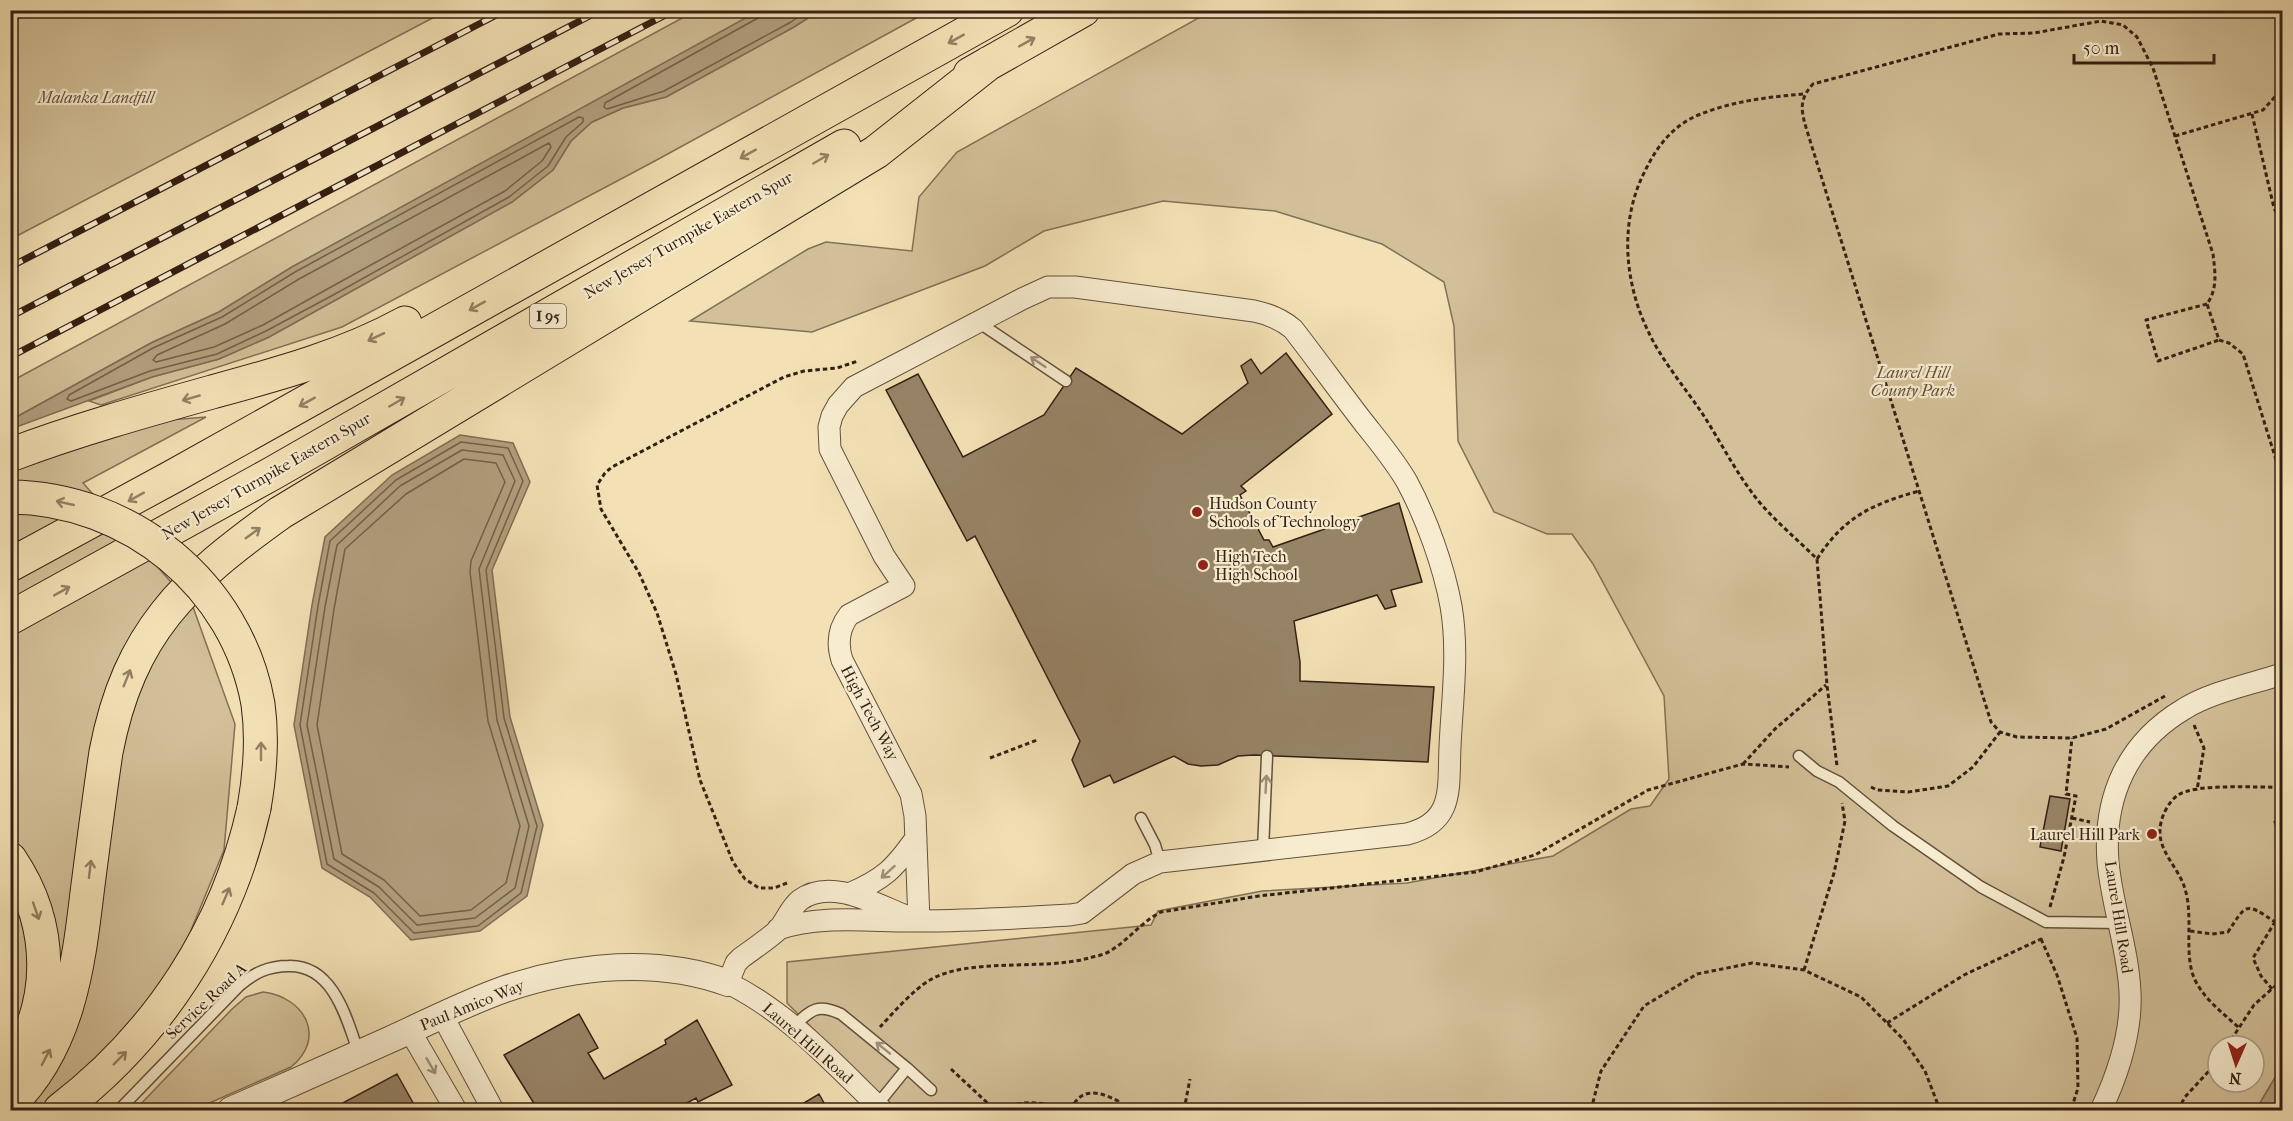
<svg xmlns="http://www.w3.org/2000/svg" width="2293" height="1121" viewBox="0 0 2293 1121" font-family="'IM FELL French Canon',serif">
<rect width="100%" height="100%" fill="#f3e1b5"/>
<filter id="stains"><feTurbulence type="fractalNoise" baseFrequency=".00333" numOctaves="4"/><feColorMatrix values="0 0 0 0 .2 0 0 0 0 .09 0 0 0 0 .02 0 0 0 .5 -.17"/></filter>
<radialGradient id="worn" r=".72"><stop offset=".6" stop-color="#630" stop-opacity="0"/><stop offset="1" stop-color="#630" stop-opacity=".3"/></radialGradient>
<path fill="#d3c099" stroke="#847056" stroke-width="1.5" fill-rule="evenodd" d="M11 10H446V11L11 239Z
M695 11H760L292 267 219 312 151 343 11 420 10 382Z
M819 11H929L653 162 342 327 101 405 89 401 152 377 219 359 269 337 512 202 553 170 571 141 592 122 623 108 666 97 794 27Z
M1211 11H2282V1066L2260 1103 2252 1110H894L787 1003V962L1151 925 1158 911 1262 891 1407 883 1553 856 1631 809 1650 806 1669 779 1664 696 1593 564 1572 534H1547L1494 512 1458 441 1454 326 1444 282 1382 244 1275 211 1163 201 1044 231 985 266 812 332 690 321 808 249 826 242 912 251 919 197 957 152ZM2218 1046H2254V1082H2218Z
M206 417 83 483 193 607 235 724 224 850 173 974 127 1035 40 1110 10 1077V462L133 423Z
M263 992C305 997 327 1038 291 1067L196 1109 194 1105 181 1110H135L232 1009 246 997Z"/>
<path fill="#b29f7e" stroke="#806c53" stroke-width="1.5" d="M760 10 819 11 794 27 666 97 623 108 592 122 571 141 553 170 512 202 269 337 219 359 152 377 11 429V420L151 343 219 312 292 267Z
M460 435 513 443 530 482 492 570 510 717 543 825 527 896 480 931 411 940 370 897 322 868 294 725 312 605 325 537 392 475Z
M2282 1066V1110H2252L2260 1103Z"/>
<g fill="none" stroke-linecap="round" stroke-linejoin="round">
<path stroke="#735f48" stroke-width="1.5" d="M761 10 758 18 605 103 604 107 607 109 664 91 791 22 808 10
M579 117 583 118V122L566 137 548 166 509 197 335 294 266 331 217 354 150 371 71 401 67 399 69 395 153 348 222 317 295 272Z
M549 143 551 147 542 161 505 191 331 287 263 325 214 347 156 362 153 360 157 355 225 324 299 279Z
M461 442 508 448 523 481 486 570 504 718 537 826 521 893 478 926 414 933 374 893 327 864 300 725 318 606 330 541 396 480Z
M462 450 503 455 515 481 479 569 497 720 529 826 515 888 475 918 417 925 379 887 334 859 307 725 325 607 337 545 400 486Z
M464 459 496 463 505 482 471 561 470 572 488 721 520 826 506 883 471 910 420 916 384 880 342 854 317 725 334 609 345 549 406 494Z"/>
</g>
<path fill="#978467" stroke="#341f13" stroke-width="1.5" d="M1286 353 1332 414 1241 486 1246 491 1240 495 1264 540H1269L1273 547 1399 503 1422 582 1391 590 1396 606 1385 609 1377 595 1294 621 1300 662V681L1434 687 1428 762 1254 755 1238 756 1218 765 1201 766 1188 764 1174 756 1114 783 1110 775 1084 787 1072 760 1080 741 975 536 967 541 886 390 918 374 963 457 1044 415 1076 368 1182 434 1248 383 1241 366 1251 359 1261 374Z
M2050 796 2070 799 2061 851 2040 847Z
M579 1014 598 1048 588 1053 604 1079 666 1044 665 1040 697 1020 732 1085 698 1102 696 1098 674 1110H538L504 1055Z
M397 1074 417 1110H331L341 1104Z
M819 1094 828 1110H792Z"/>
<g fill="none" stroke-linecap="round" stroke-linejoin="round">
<defs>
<path id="service" d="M978 322 1066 381
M1799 756 1817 771 1839 782 1893 826 1981 887 2046 922 2120 923
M1141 818 1155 845 1160 862
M1263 850 1267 756
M794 1026C811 1010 817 1003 841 1014L907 1068 877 1105
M907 1068 931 1090
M119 1110 239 986C254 973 268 966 289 966 334 965 347 1020 359 1054"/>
<path id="minor" d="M849 894C884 879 894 869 916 838
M778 929C822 914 874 922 919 921 970 921 1020 918 1070 915L1082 913 1133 874 1160 862 1407 834C1455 822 1448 788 1450 747 1452 701 1459 652 1451 606 1444 567 1426 517 1407 482 1395 461 1379 442 1364 423 1340 392 1317 360 1293 329 1281 319 1269 314 1254 311L1075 287H1048L1022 299 854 387 838 405 832 416 829 427 830 449 884 556 904 586 849 615C838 629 837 644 842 660L911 794 915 816 919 921
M442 1015 493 1110
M410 1031 456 1110
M882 1110C834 1064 789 1013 728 983L736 963 741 958C753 949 767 940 778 930 786 921 790 908 800 900 831 877 877 905 906 916
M2101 1110C2118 1074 2132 1033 2130 992 2128 948 2112 906 2108 862 2103 797 2127 743 2184 709 2211 692 2252 684 2282 674"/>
<path id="tertiary" d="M231 1110C284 1087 336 1064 389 1040 427 1023 465 1003 505 989 575 965 658 957 728 983"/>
<path id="motorway" d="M970 74 1083 10
M10 455C76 430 144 411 212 392 278 374 345 356 405 323
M10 565 172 477 1007 10
M10 618 273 473 844 146
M10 859C54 924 56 1004 10 1069
M10 1104C68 1047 78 969 87 893 93 846 99 799 106 752 129 632 185 581 280 513L876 152 989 63
M60 1110C158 1035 227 930 254 808"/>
</defs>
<use href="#service" stroke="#64503c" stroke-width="13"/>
<use href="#minor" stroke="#64503c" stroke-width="23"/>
<use href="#tertiary" stroke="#64503c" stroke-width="28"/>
<use href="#motorway" stroke="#341f13" stroke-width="35"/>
<path stroke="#341f13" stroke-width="3" stroke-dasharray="4.5 3" stroke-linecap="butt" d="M1803 94C1769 97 1733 101 1701 114 1674 124 1657 146 1645 171 1619 221 1624 283 1649 333 1661 359 1685 388 1702 413 1719 439 1734 469 1753 494 1769 516 1797 539 1817 559L1827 685 1837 766
M2252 114 2274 208 2282 225
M2175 136 2263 110 2282 89
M2207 304 2146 320 2158 361 2219 340
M1817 559C1844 517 1872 504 1919 491
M2165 696 2106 729 2072 738 2017 737 2000 732 1991 722 1808 134C1802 114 1797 101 1813 84L1999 34 2034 33 2101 21 2123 25 2137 37 2153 68 2213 254C2215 272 2218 288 2207 304L2219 340 2229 343 2243 354 2282 479
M2194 725 2204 748 2197 790
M990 758 1037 740
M1743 764 1775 729 1826 685
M1871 787 1877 790 1908 792 1948 786 1973 767 2000 732
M2282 809 2279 810 2275 822 2282 839
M2072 818 2090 822
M787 883 774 888H759L745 879 733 862 700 780 676 674 657 613 639 573 601 509 597 485 605 473 612 467 784 377 804 371 837 368 858 361
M2050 907 2064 857 2076 796 2066 794 2072 738
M2190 931 2212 934 2228 932C2247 903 2245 902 2275 922
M2041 939 2057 975 2077 1038 2078 1088 2071 1110
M1804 970 1834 873 1845 821 1842 803
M2272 989 2261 976 2253 958 2275 922 2282 915
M1887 1023 1964 975 2041 939V936
M880 1027C893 1013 914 989 930 980 969 957 1043 971 1089 958 1096 956 1104 955 1110 951 1129 940 1141 922 1161 912L1259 896 1475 872 1535 855 1648 790 1743 764 1789 767
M2238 1027C2222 1012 2205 1000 2195 980 2183 955 2194 917 2185 889 2180 870 2159 852 2160 831 2160 818 2168 802 2178 795 2196 783 2259 788 2282 787
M2227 1046 2254 1005 2282 980
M951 1069 995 1110
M1003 1110C1022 1097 1049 1105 1071 1108
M1071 1110C1080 1087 1099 1091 1118 1101L1122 1110
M1184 1110 1190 1079
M1591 1110 1601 1071 1644 1006 1697 974 1752 963 1804 970 1861 997 1903 1039 1925 1071 1940 1110
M2178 1110 2185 1097 2218 1061"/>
<use href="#service" stroke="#f7eccf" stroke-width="10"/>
<use href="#minor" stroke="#f7eccf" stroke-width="21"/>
<use href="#tertiary" stroke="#f7eccf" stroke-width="26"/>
<use href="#motorway" stroke="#f3e1b5" stroke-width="33"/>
<defs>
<path id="rail" d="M10 267 506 10
M10 317 601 10
M10 357 675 10"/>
</defs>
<use href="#rail" stroke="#341f13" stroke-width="7"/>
<use href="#rail" stroke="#f7eccf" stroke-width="4.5" stroke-dasharray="14" stroke-linecap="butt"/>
<defs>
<path id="motorway-bridge" d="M10 497C130 498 237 585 258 704 263 740 260 774 254 808"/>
</defs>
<use href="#motorway-bridge" stroke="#341f13" stroke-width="35" stroke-linecap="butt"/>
<use href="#motorway-bridge" stroke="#f3e1b5" stroke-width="33"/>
</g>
<defs><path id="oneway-shaft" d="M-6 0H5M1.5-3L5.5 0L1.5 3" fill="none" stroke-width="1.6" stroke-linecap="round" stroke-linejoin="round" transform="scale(1.5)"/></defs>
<g stroke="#948064">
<use href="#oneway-shaft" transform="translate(956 39) rotate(151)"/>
<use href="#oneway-shaft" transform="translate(1027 42) rotate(-29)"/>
<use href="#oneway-shaft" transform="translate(748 154) rotate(151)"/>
<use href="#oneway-shaft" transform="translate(821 159) rotate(-30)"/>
<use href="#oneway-shaft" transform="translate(477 306) rotate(151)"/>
<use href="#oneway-shaft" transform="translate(376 337) rotate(155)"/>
<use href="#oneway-shaft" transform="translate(191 398) rotate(164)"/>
<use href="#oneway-shaft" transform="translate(307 402) rotate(151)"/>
<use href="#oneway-shaft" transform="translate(397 402) rotate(-30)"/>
<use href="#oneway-shaft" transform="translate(136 497) rotate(151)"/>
<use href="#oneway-shaft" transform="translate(65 503) rotate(-167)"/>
<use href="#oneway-shaft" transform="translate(253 533) rotate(-36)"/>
<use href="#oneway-shaft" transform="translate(62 591) rotate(-29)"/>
<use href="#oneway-shaft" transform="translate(127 678) rotate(-68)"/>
<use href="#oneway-shaft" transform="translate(261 751) rotate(-90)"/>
<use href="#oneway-shaft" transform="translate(90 869) rotate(-83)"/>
<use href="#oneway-shaft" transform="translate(226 896) rotate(-67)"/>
<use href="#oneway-shaft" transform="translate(36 911) rotate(71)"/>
<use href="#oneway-shaft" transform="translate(46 1057) rotate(-62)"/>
<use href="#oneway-shaft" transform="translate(120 1058) rotate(-45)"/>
</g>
<g stroke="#9f907a">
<use href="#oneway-shaft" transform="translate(1038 362) rotate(-146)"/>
<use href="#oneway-shaft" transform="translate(1266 784) rotate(-87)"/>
<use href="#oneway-shaft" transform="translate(888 872) rotate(138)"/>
<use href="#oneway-shaft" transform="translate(883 1048) rotate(-141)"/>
<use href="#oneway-shaft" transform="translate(431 1066) rotate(60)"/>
</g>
<g fill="#8f2418" stroke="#f7eccf" stroke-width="2">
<circle cx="1197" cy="512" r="6"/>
<circle cx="1203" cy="565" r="6"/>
<circle cx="2152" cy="834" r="6"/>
</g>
<g text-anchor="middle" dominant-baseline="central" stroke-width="4.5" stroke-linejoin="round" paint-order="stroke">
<rect fill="#f7eccf" stroke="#6e5c4b" stroke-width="1.5" x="530" y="304" width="36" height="24" rx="4.5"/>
<g font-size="15" font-weight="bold" fill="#341f13">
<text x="548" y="316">I 95</text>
</g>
<g font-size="16" font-style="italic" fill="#644f3b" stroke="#f7eccf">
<text x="96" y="97">Malanka Landfill</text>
<text x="1913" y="372">Laurel Hill<tspan x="1913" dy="18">County Park</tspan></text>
</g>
<g font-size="16" fill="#341f13" stroke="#f7eccf">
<text transform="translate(688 235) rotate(-30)">New Jersey Turnpike Eastern Spur</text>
<text transform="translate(266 476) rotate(-30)">New Jersey Turnpike Eastern Spur</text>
<text transform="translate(870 713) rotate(62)">High Tech Way</text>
<text transform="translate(2119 917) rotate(81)">Laurel Hill Road</text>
<text transform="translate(206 1001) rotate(-43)">Service Road A</text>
<text transform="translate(472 1005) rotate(-22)">Paul Amico Way</text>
<text transform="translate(808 1043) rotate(41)">Laurel Hill Road</text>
</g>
<g font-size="16" fill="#341f13" stroke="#f7eccf" text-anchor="start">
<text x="1209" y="503">Hudson County<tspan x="1209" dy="18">Schools of Technology</tspan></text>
<text x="1215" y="556">High Tech<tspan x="1215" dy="18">High School</tspan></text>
<text x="2140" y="834" text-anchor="end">Laurel Hill Park</text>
</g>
</g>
<rect width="2293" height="1121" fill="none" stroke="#f3e1b5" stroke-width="36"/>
<rect x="12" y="12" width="2269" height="1097" fill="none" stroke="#341f13" stroke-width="3"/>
<rect x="18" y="18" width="2257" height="1085" fill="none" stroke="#341f13" stroke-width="1.5"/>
<g transform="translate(2236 1064) rotate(183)"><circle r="28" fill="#f7eccf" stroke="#a99a84" stroke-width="1.5"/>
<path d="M0-4.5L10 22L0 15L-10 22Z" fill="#8f2418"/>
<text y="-9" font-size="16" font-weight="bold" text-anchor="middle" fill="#341f13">N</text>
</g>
<path d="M2074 54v9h140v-9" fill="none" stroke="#341f13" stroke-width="3"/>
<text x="2083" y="54" font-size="18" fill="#341f13" stroke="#f7eccf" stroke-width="4.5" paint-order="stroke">50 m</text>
<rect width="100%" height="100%" filter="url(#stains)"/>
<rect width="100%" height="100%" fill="url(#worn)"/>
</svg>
